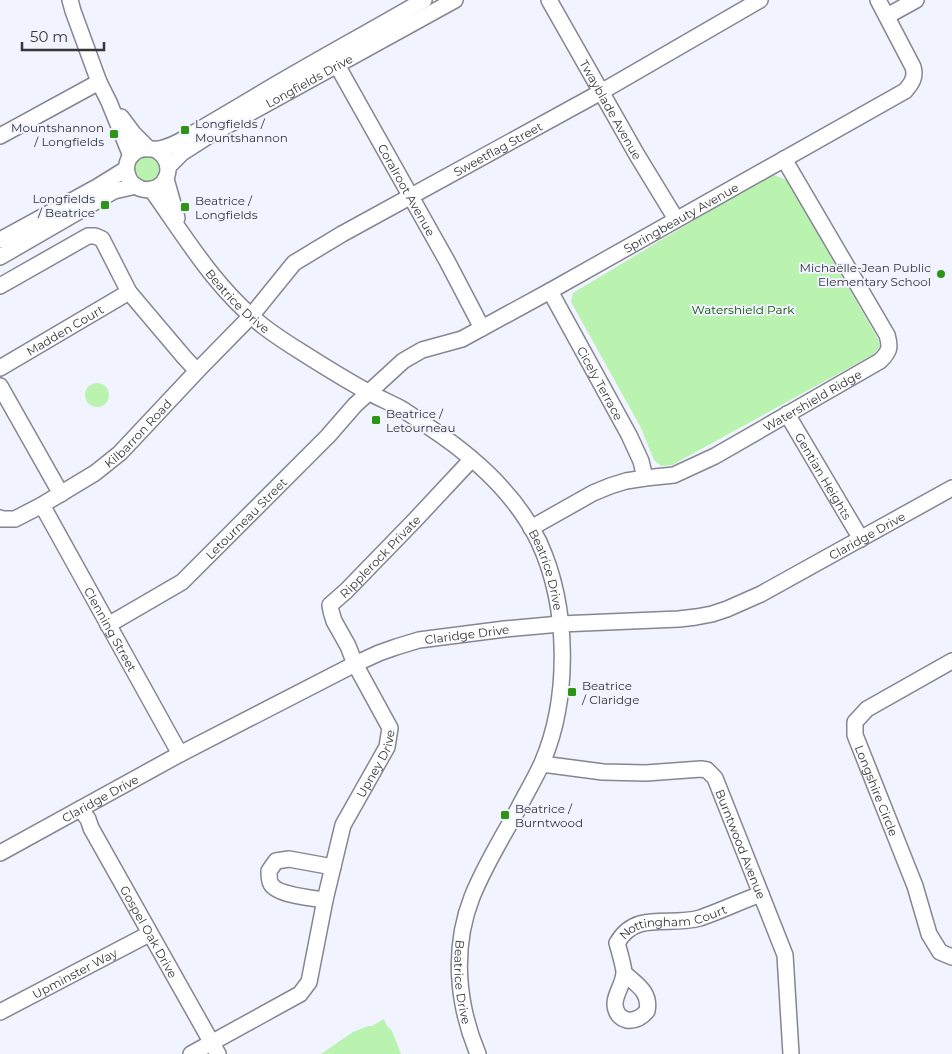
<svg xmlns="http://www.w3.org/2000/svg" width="952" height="1054" viewBox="0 0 952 1054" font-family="Montserrat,sans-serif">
<rect width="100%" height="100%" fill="#f1f3fe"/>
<path fill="#baf2af" d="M135 169a12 12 0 1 1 24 0a12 12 0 1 1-24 0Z
M771 174 787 180 878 339 880 346 874 354 672 465 661 466 654 460 640 426 571 302 573 293Z
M85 395a12 12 0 1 1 24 0a12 12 0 1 1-24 0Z
M384 1019 387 1026 392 1031 401 1054H321L353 1032 368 1026H372Z"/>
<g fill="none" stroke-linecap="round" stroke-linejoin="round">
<defs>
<g id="minor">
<path d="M70 0 73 11 99 82 109 102 131 156"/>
<path id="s1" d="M549 0 637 155 676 219"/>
<path d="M887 16 916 0"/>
<path id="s2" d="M333 58 447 261 482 328"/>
<path d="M121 117 133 133 148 148"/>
<path d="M0 136 99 82"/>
<path d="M154 149C180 162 166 195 142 189 126 185 121 163 134 153 142 146 150 150 159 149 169 147 179 142 187 137 206 126 224 115 243 104 302 68 364 35 424 0"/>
<path id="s3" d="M168 167 182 153 210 135 455 0"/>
<path d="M166 179 177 218"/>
<path id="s4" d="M151 189C186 238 215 288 263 326 276 336 290 345 303 353 325 367 346 380 368 392 379 398 391 403 402 409 411 415 420 421 429 427 473 456 516 494 539 542 569 607 570 698 542 763 535 779 525 795 517 811 501 839 484 867 472 897 452 948 457 1004 478 1054"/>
<path d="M0 240 97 187 126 169"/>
<path d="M0 257 114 191 136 186"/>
<path d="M0 286 88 236H95L102 239 129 292 184 357 197 371"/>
<path id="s5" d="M550 291 629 435 641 461 645 478"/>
<path id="s6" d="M0 368 129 292"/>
<path d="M0 386 61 494"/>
<path id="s7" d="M787 414 861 539"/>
<path id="s8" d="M42 505 180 754"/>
<path id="s9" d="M0 518 2 519H15L42 505 95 473 120 453 197 371 251 316 294 263 342 234 601 92 760 0"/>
<path id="s10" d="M531 528 593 493 610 486 626 481 645 478 674 475 715 456 880 361C889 352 891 348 887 335L784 159"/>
<path id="s11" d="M108 625 182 582 328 436 355 405 403 361 422 350 462 339 550 291 905 91C912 83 916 77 913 67L878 0"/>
<path id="s12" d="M952 661 867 709 855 722V735L915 886 929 934 940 952 952 957"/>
<path id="s13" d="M542 764 603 772 646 773 701 769 707 770 715 778 785 955 791 1054"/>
<path id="s14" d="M80 809 88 819 91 828 218 1054"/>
<path id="s15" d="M0 853 180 754 355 664 379 653 396 647 419 640 505 629 560 624 679 619 696 617 712 614 727 609 761 594 952 488"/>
<path d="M325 900C312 898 277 895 271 884 269 881 269 875 269 871L276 861 289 859 333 867"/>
<path id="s16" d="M624 973C636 984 651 992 647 1011 642 1017 636 1021 627 1020 623 1019 620 1017 618 1014 609 1000 623 988 624 973 624 967 619 950 617 943 636 910 670 927 700 918 721 911 741 901 761 894"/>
<path id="s17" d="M0 1012 149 934"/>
<path id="s18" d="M191 1054 300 994 309 982 325 900 343 825 387 747 390 728 355 664 348 646 334 621 331 611 330 605 346 591 415 520 472 459"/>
</g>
</defs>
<use href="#minor" stroke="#848693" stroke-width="18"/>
<use href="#minor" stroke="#fff" stroke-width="15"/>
</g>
<g fill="#2e9317" stroke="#f1f3fe" stroke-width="2">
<rect x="180" y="125" width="10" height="10" rx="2.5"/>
<rect x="109" y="129" width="10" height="10" rx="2.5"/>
<rect x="100" y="200" width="10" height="10" rx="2.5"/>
<rect x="180" y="202" width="10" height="10" rx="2.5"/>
<circle cx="941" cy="274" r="5"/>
<rect x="371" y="415" width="10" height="10" rx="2.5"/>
<rect x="567" y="687" width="10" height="10" rx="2.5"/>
<rect x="500" y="810" width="10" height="10" rx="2.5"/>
</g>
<g text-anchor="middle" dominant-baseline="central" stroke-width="4" stroke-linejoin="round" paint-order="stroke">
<g font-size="12" fill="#34353b" stroke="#f1f3fe">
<text stroke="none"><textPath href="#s3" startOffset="166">Longfields Drive</textPath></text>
<text stroke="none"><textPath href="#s1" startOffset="126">Twayblade Avenue</textPath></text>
<text stroke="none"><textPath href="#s9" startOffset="631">Sweetflag Street</textPath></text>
<text stroke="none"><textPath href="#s2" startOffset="151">Coralroot Avenue</textPath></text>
<text stroke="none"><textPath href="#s11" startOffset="712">Springbeauty Avenue</textPath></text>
<text stroke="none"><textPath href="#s4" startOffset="142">Beatrice Drive</textPath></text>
<text stroke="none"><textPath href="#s6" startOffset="75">Madden Court</textPath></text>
<text stroke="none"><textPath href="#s5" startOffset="105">Cicely Terrace</textPath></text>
<text stroke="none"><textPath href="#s10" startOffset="312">Watershield Ridge</textPath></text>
<text stroke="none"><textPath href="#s9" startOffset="166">Kilbarron Road</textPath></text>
<text stroke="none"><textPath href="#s7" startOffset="72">Gentian Heights</textPath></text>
<text stroke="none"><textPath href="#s11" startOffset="176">Letourneau Street</textPath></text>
<text stroke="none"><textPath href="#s15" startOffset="939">Claridge Drive</textPath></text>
<text stroke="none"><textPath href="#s18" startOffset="616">Ripplerock Private</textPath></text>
<text stroke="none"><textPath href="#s4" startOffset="562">Beatrice Drive</textPath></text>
<text stroke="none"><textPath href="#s8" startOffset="142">Clenning Street</textPath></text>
<text stroke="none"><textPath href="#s15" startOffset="519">Claridge Drive</textPath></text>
<text stroke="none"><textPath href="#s18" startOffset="370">Upney Drive</textPath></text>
<text stroke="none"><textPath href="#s12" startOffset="188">Longshire Circle</textPath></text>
<text stroke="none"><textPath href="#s15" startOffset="114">Claridge Drive</textPath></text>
<text stroke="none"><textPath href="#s13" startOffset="248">Burntwood Avenue</textPath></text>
<text stroke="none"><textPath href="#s16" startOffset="218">Nottingham Court</textPath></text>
<text stroke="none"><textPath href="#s14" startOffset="141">Gospel Oak Drive</textPath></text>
<text stroke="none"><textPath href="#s17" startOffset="84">Upminster Way</textPath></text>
<text stroke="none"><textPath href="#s4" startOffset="998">Beatrice Drive</textPath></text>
</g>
<g font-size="12" fill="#34353b" stroke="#f1f3fe" text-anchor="start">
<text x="195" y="123">Longfields /<tspan x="195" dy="14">Mountshannon</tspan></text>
<text x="104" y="127" text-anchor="end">Mountshannon<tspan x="104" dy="14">/ Longfields</tspan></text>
<text x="95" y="198" text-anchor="end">Longfields<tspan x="95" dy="14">/ Beatrice</tspan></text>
<text x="195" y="200">Beatrice /<tspan x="195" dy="14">Longfields</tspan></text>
<text x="931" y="267" text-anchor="end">Michaëlle-Jean Public<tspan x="931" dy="14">Elementary School</tspan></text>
<text x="386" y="413">Beatrice /<tspan x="386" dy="14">Letourneau</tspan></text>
<text x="582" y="685">Beatrice<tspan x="582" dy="14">/ Claridge</tspan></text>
<text x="515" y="808">Beatrice /<tspan x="515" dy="14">Burntwood</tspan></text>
</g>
<g font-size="12" fill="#125402" stroke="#f1f3fe">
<text x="743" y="309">Watershield Park</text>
</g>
</g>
<path d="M22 42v8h82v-8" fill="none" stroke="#34353b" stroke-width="2.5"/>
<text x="30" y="42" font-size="15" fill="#34353b" stroke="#f1f3fe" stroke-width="4" paint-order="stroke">50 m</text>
</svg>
